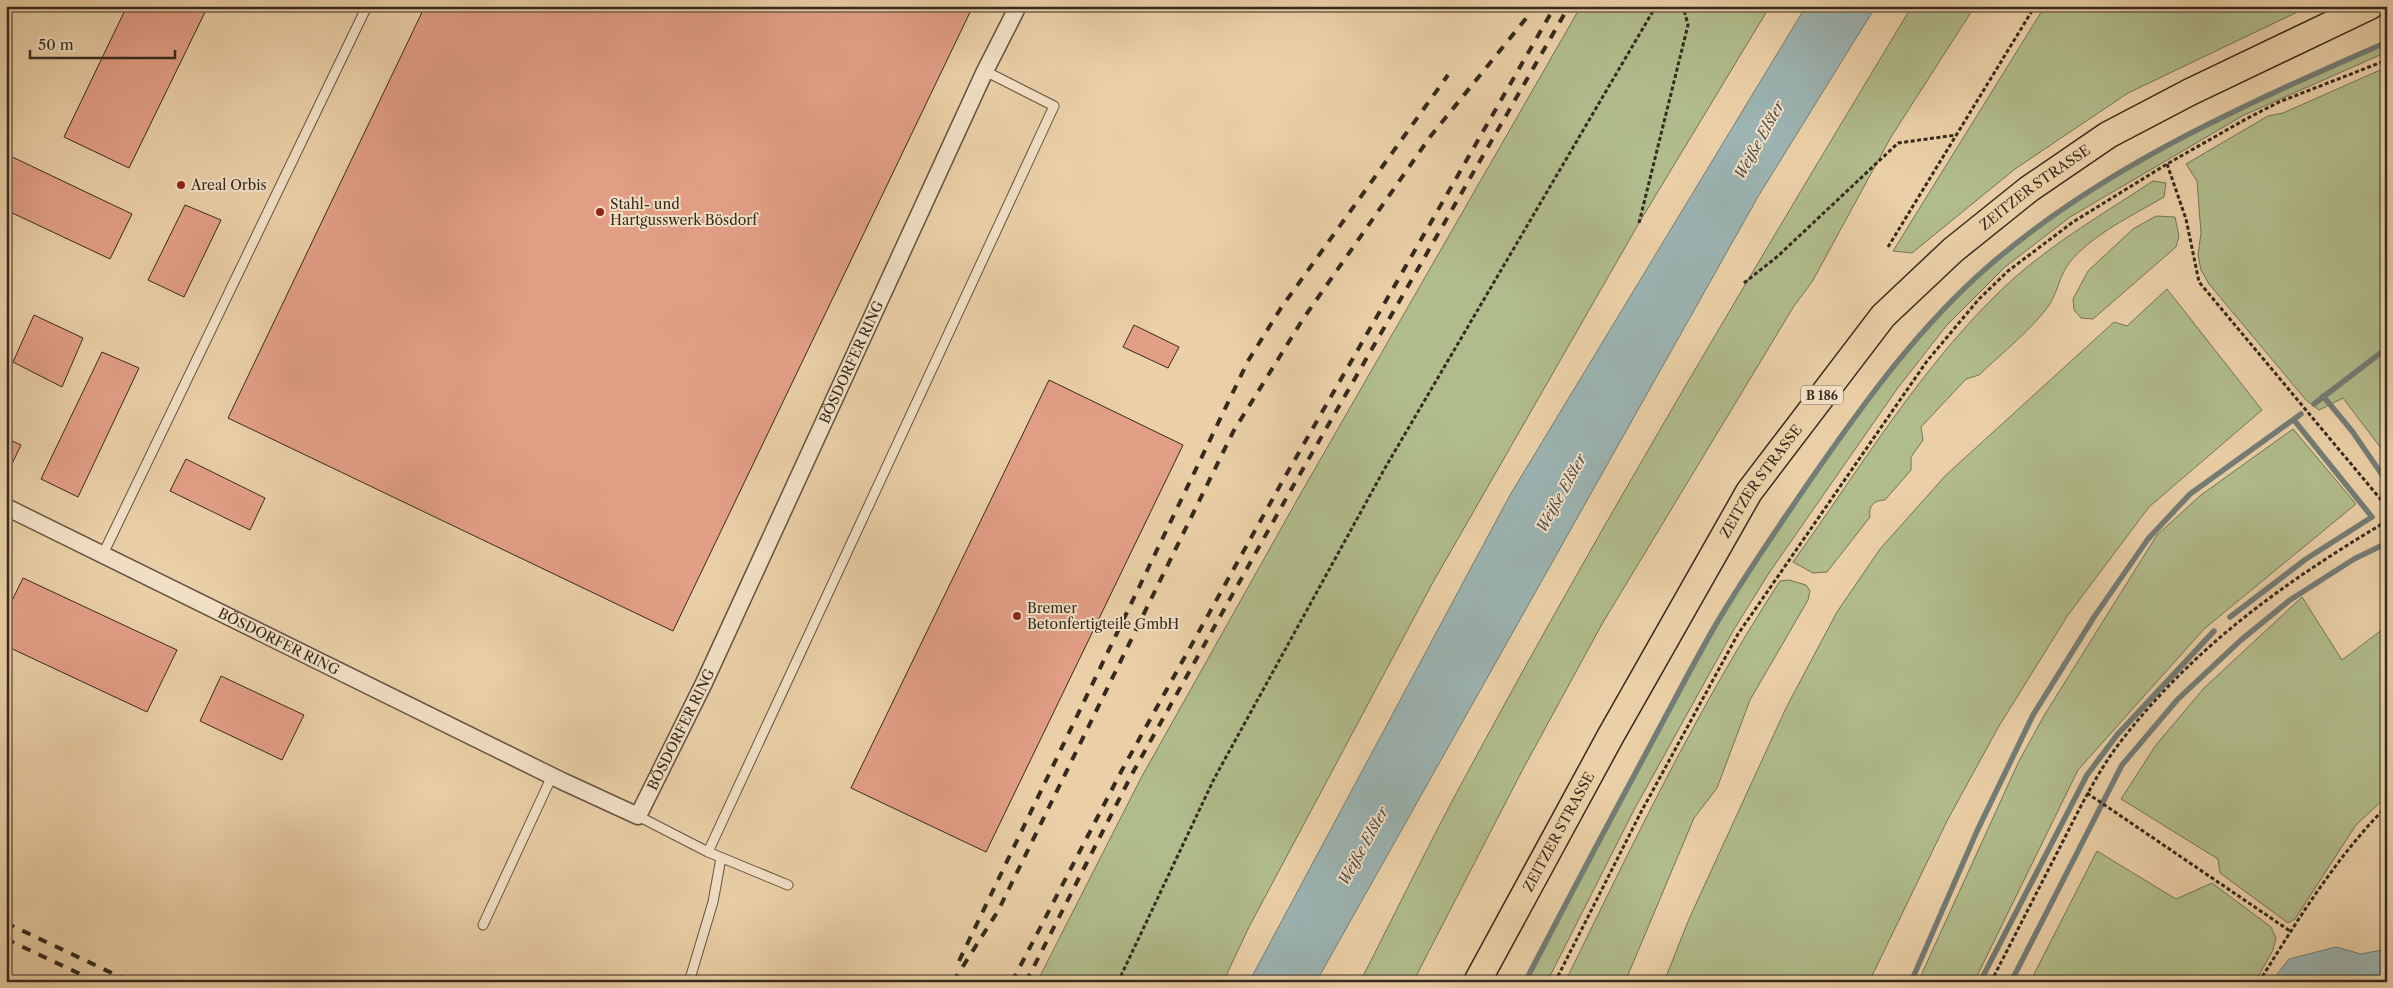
<svg xmlns="http://www.w3.org/2000/svg" width="2393" height="988" viewBox="0 0 2393 988" font-family="'Libre Caslon Text',serif">
<rect width="100%" height="100%" fill="#ebd0a7"/>
<filter id="stains"><feTurbulence type="fractalNoise" baseFrequency=".004" numOctaves="4"/><feColorMatrix values="0 0 0 0 .2 0 0 0 0 .09 0 0 0 0 .02 0 0 0 .5 -.17"/></filter>
<radialGradient id="worn" r=".72"><stop offset=".6" stop-color="#630" stop-opacity="0"/><stop offset="1" stop-color="#630" stop-opacity=".3"/></radialGradient>
<path fill="#b1bc8c" stroke="#747355" d="M1581 6H1770L1639 223 1432 584 1249 927 1223 982H1037L1141 778 1301 493Z
M1912 6H1975L1891 137 1812 282 1794 306 1602 624 1523 769 1413 982H1360C1397 910 1432 837 1471 766 1610 508 1761 257 1912 6Z
M2045 6H2310L2128 93 2015 169 1912 253 1893 251Z
M2387 42V52L2244 115 2070 217 2005 267 1947 325 1897 389 1769 573 1733 631 1634 810 1547 982H1525C1567 901 1609 822 1652 742 1673 703 1693 664 1715 626 1744 576 1777 529 1809 482 1863 404 1918 327 1991 264 2106 165 2248 102 2387 42Z
M2387 67V456L2343 398 2319 410 2306 400 2209 284 2201 270 2198 255 2201 233 2197 181 2186 164 2268 116 2283 113Z
M2153 181 2166 183 2164 197C2135 214 2103 229 2078 253 2059 272 2062 281 2051 302 2037 325 2000 355 1979 375L1966 379 1921 427 1923 440 1911 457V470L1885 500C1874 500 1868 506 1870 517L1827 572 1813 573 1793 562C1861 467 1927 357 2013 279 2056 241 2106 212 2153 181Z
M2156 216 2175 217 2179 236 2176 247 2093 319 2081 318 2074 310 2073 299 2088 271 2133 229Z
M2167 289 2262 410 2149 507 2068 615 1999 726 1947 821 1869 982H1664L1689 919 1786 708 1837 612 1880 549 1946 475 2114 322 2127 326Z
M2293 429 2356 504 2204 629 2078 770 1974 982H1918L2019 761 2045 714 2157 535 2201 495Z
M1789 580 1806 585 1810 591 1808 600 1750 700 1717 788 1694 818 1625 982H1565C1632 846 1697 708 1780 581Z
M2302 597 2342 660 2387 626V796L2356 825 2295 919 2288 923 2220 873 2218 859 2121 799 2156 745 2204 688Z
M2097 851 2176 899 2212 883 2271 927 2276 938 2273 950 2255 982H2030Z"/>
<path fill="#9cb4b2" stroke="#737d77" d="M1806 6H1876L1759 195 1316 982H1249L1510 495Z
M2336 947 2361 954 2387 949V982H2271L2289 959Z"/>
<g fill="none" stroke-linecap="round" stroke-linejoin="round">
<path stroke="#737d77" stroke-width="5.5" d="M2323 396 2352 431 2387 482
M2314 404 2387 348
M2230 617 2306 559 2372 517 2294 420
M1525 982C1567 901 1609 822 1652 742 1673 703 1693 664 1715 626 1744 576 1777 529 1809 482 1863 404 1918 327 1991 264 2106 165 2248 103 2387 42
M1911 982 1977 831 2033 715 2094 617 2148 539 2190 494 2301 414
M1980 982 2087 775 2117 735 2214 631
M2011 982 2122 765 2178 699 2241 640 2290 600 2354 559 2387 543"/>
</g>
<path fill="#e39f86" stroke="#362a1e" d="M127 6H208L129 168 64 137Z
M425 6H973L673 631 228 418Z
M6 154 132 214 110 259 6 210Z
M185 205 221 220 184 297 148 280Z
M34 315 83 338 62 387 13 362Z
M1134 325 1179 347 1168 368 1123 347Z
M102 352 139 368 78 497 41 479Z
M1049 380 1183 445 986 852 851 788Z
M6 438 21 445 10 468 6 466Z
M186 459 265 498 250 530 170 491Z
M23 578 177 650 147 712 6 646V613Z
M221 676 304 715 282 760 200 721Z"/>
<g fill="none" stroke-linecap="round" stroke-linejoin="round">
<defs>
<path id="service" d="M103 554 367 6
M638 816 708 852 1054 106 985 71
M708 852 788 885
M483 925 552 776
M689 982 713 902 721 858"/>
<g id="minor">
<path id="s1" d="M6 507 562 781 638 816 704 683 985 71 1018 6"/>
</g>
<g id="primary">
<path id="s2" d="M1477 982 1610 737 1749 492 1883 316 1953 250 2029 189 2108 135 2190 92 2370 6"/>
</g>
</defs>
<use href="#service" stroke="#635440" stroke-width="11"/>
<use href="#minor" stroke="#635440" stroke-width="19"/>
<use href="#primary" stroke="#362a1e" stroke-width="29"/>
<path stroke="#362a1e" stroke-width="3" stroke-dasharray="4 2.5" stroke-linecap="butt" d="M2167 164 2186 219 2199 282 2387 507
M1639 223 1688 25 1683 6
M1888 247 2035 6
M1744 283 1778 256 1898 143 1956 135
M2087 793 2290 931
M1118 982 1214 779 1385 468 1656 6
M1555 982 1640 814 1738 634 1927 361 1979 299 2008 271 2073 222 2167 164 2246 119 2279 102 2387 60
M1991 982C2014 937 2037 892 2060 847 2078 812 2095 776 2118 745 2193 647 2283 583 2387 521
M2259 982C2297 921 2336 857 2387 806"/>
<use href="#service" stroke="#f2e0c6" stroke-width="9"/>
<use href="#minor" stroke="#f2e0c6" stroke-width="16"/>
<use href="#primary" stroke="#ebd0a7" stroke-width="26"/>
<path stroke="#362a1e" stroke-width="4" stroke-dasharray="9 9" stroke-linecap="butt" d="M6 923 131 982
M6 939 97 982
M959 961 1248 361 1281 308 1448 75
M953 982 998 911 1233 432 1303 319 1430 137 1536 6
M1012 982 1122 770 1282 482 1555 6
M1026 982 1132 774 1292 488 1569 6"/>
</g>
<g fill="#8f2418" stroke="#f2e0c6" stroke-width="2">
<circle cx="181" cy="185" r="5"/>
<circle cx="600" cy="212" r="5"/>
<circle cx="1017" cy="616" r="5"/>
</g>
<g text-anchor="middle" dominant-baseline="central" stroke-width="4" stroke-linejoin="round" paint-order="stroke">
<rect fill="#f2e0c6" stroke="#6e6150" stroke-width="1" x="1801" y="385.5" width="42" height="19" rx="4"/>
<g font-size="12" font-weight="bold" fill="#362a1e">
<text x="1822" y="395">B 186</text>
</g>
<g font-size="14" fill="#362a1e" stroke="#f2e0c6" text-anchor="start">
<text x="191" y="185">Areal Orbis</text>
<text x="610" y="204">Stahl- und<tspan x="610" dy="16">Hartgusswerk Bösdorf</tspan></text>
<text x="1027" y="608">Bremer<tspan x="1027" dy="16">Betonfertigteile GmbH</tspan></text>
</g>
<g font-size="14" fill="#362a1e" stroke="#f2e0c6">
<text stroke="none"><textPath href="#s2" startOffset="981">ZEITZER STRASSE</textPath></text>
<text stroke="none"><textPath href="#s1" startOffset="1205">BÖSDORFER RING</textPath></text>
<text stroke="none"><textPath href="#s2" startOffset="576">ZEITZER STRASSE</textPath></text>
<text stroke="none"><textPath href="#s1" startOffset="304">BÖSDORFER RING</textPath></text>
<text stroke="none"><textPath href="#s1" startOffset="800">BÖSDORFER RING</textPath></text>
<text stroke="none"><textPath href="#s2" startOffset="171">ZEITZER STRASSE</textPath></text>
</g>
<g font-size="15" font-style="italic" fill="#504c43" stroke="#f2e0c6">
<text transform="translate(1759 140) rotate(-61)">Weiße Elster</text>
<text transform="translate(1561 493) rotate(-61)">Weiße Elster</text>
<text transform="translate(1363 846) rotate(-61)">Weiße Elster</text>
</g>
</g>
<rect width="2393" height="988" fill="none" stroke="#ebd0a7" stroke-width="25"/>
<rect x="8" y="8" width="2378" height="973" fill="none" stroke="#362a1e" stroke-width="2.5"/>
<rect x="12" y="12" width="2368" height="963" fill="none" stroke="#362a1e"/>
<path d="M30 50v8h145v-8" fill="none" stroke="#362a1e" stroke-width="2.5"/>
<text x="38" y="50" font-size="15" fill="#362a1e" stroke="#f2e0c6" stroke-width="4" paint-order="stroke">50 m</text>
<rect width="100%" height="100%" filter="url(#stains)"/>
<rect width="100%" height="100%" fill="url(#worn)"/>
</svg>
